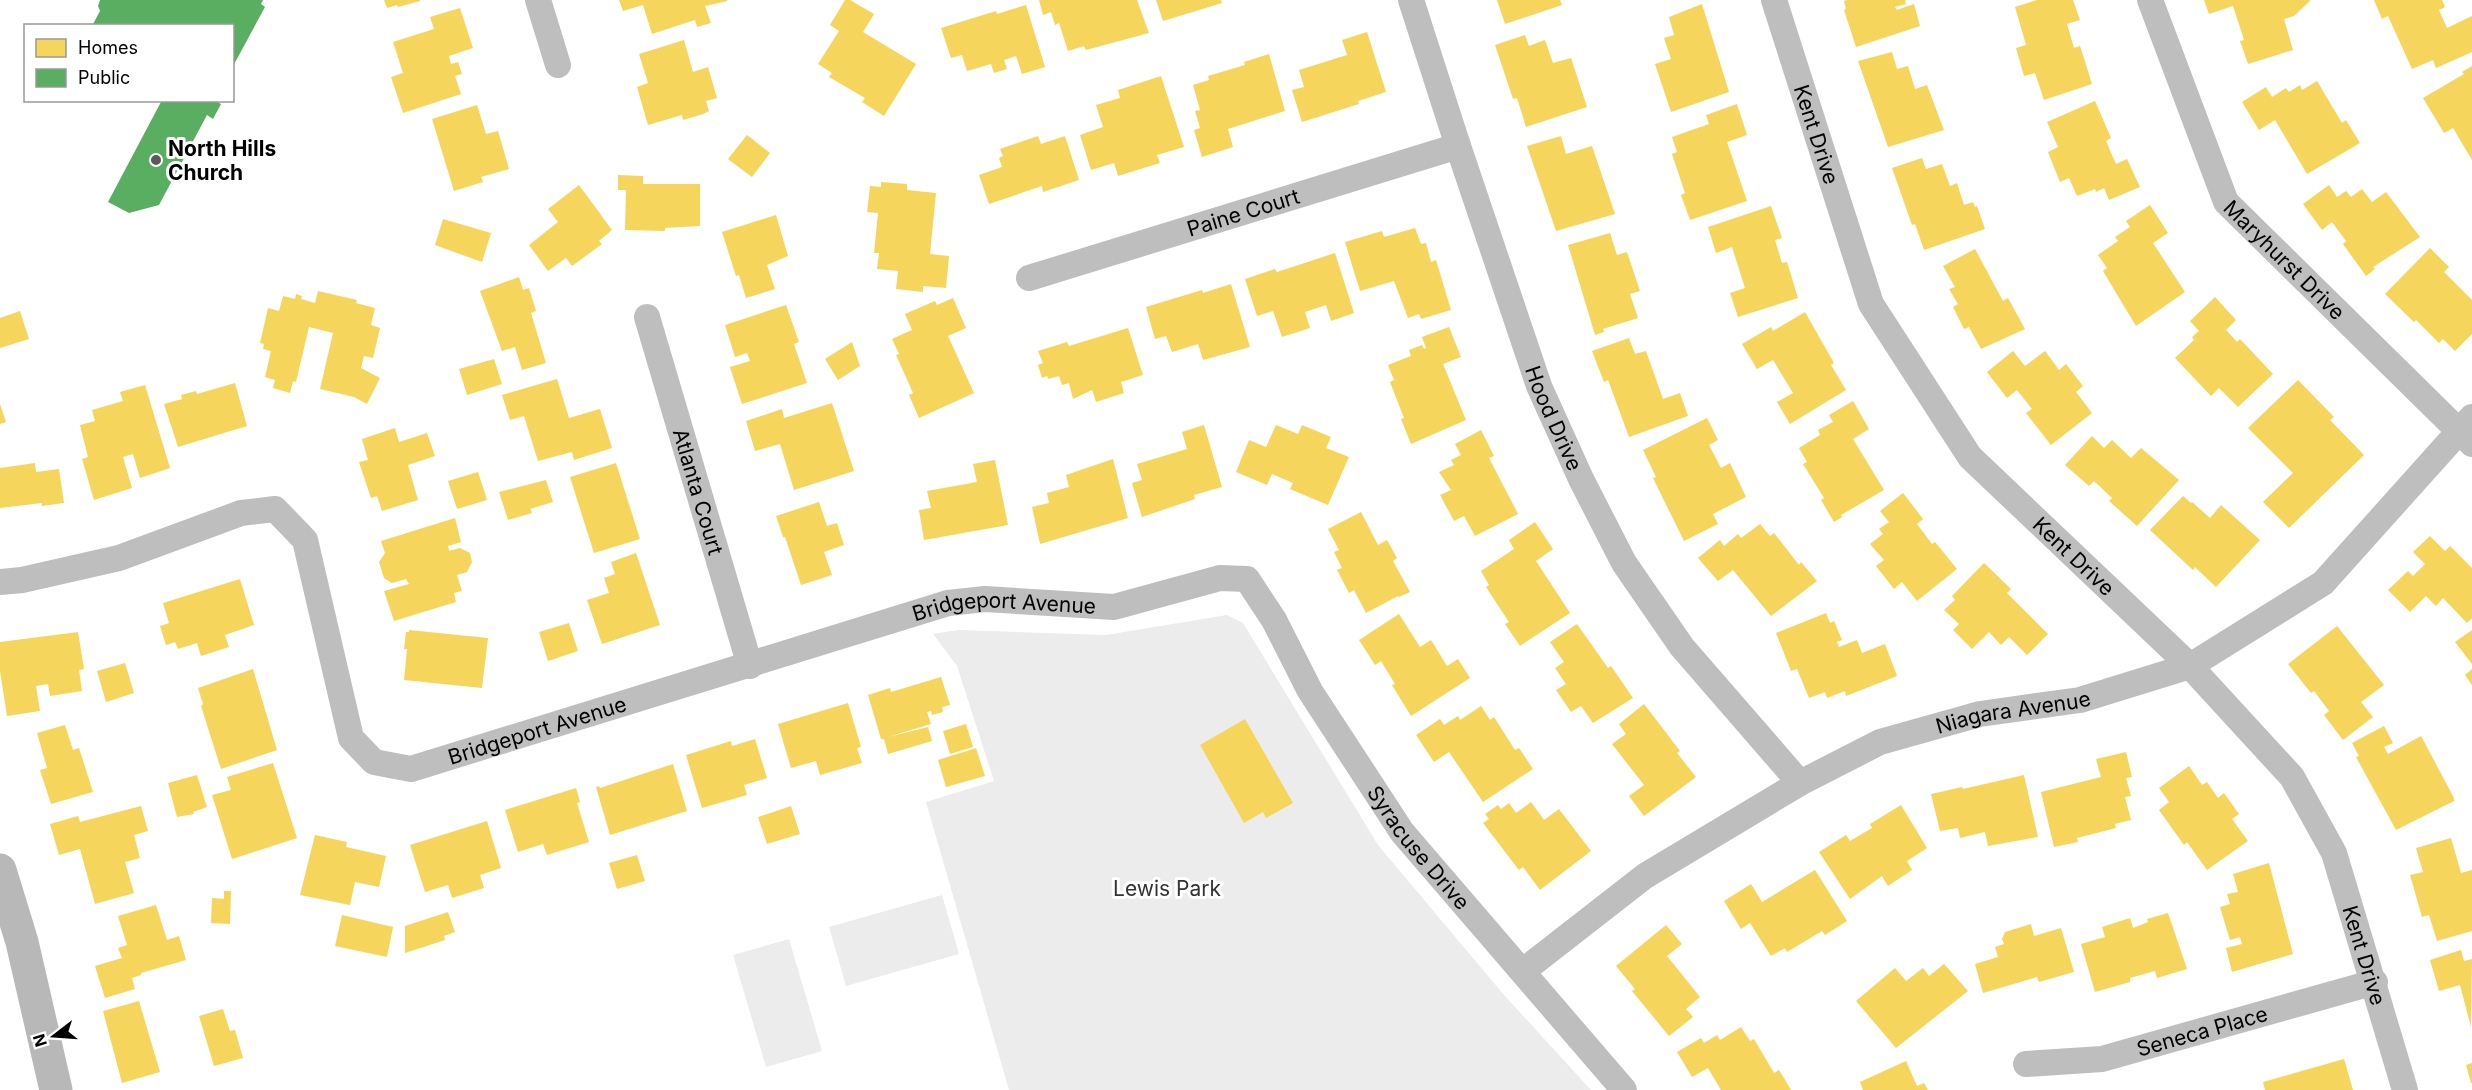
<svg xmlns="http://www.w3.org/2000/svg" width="2472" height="1090" viewBox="0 0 2472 1090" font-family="Inter,sans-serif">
<rect width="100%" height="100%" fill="#fff"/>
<path fill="#ececec" d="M1227 615 1243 623 1378 845 1504 995 1591 1090H1009L926 802 994 781 957 666 933 634 958 630 1106 635Z
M942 895 959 954 846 986 829 927Z
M789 939 822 1051 766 1067 733 955Z"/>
<path fill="#f6d55c" d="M384 0H420V1L398 7 397 5 387 8Z
M619 0H727V1L705 6 711 23 697 27 695 20 652 34 643 5 623 11Z
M845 0H850L874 14 863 32 916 64 884 116 862 102 865 98 829 77 832 73 818 64 839 31 830 25Z
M1039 0H1137L1149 33 1086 50 1084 46 1068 51 1059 23 1055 25 1051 12 1043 15Z
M1156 0H1221L1222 3 1163 21Z
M1497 0H1560L1562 5 1505 24Z
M1847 0H1905L1906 4 1895 7 1897 10 1914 4 1920 26 1856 47 1844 10 1846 9 1844 1Z
M2037 0H2073L2080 20 2067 24 2074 48 2080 46 2092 84 2044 100 2035 73 2024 76 2016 48 2026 45 2015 7Z
M2204 0H2310V1L2294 16 2284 19 2293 50 2248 64 2240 41 2244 40 2233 6 2209 14Z
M2374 0H2442L2445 7 2439 10 2447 28 2472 16V52L2436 68 2433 60 2412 69 2388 16 2382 19Z
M1702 4 1729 92 1671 112 1655 64 1671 59 1664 38 1674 35 1669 17Z
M1026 5 1045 67 1022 74 1016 56 1004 60 1007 69 994 73 991 64 967 71 962 55 951 58 941 28 996 11 997 14Z
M460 8 473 48 449 56 451 64 458 62 462 74 455 76 461 94 403 113 391 77 403 73 393 42 434 29 430 17Z
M1367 32 1386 92 1358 101 1359 104 1302 122 1292 90 1304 87 1299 70 1347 55 1342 40Z
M1525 35 1529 46 1545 40 1553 63 1571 58 1587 107 1526 127 1517 98 1513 99 1495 45Z
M684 40 693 72 708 67 717 98 706 101 709 111 703 114 683 120 682 115 648 125 637 87 648 83 639 54Z
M1892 52 1897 69 1908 66 1915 89 1927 85 1944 130 1888 147 1858 61Z
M1269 54 1285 111 1228 129 1233 147 1202 157 1194 130 1200 128 1195 111 1200 110 1193 85 1209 80 1208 76 1245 65 1244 62Z
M2472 66V160L2453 128 2444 133 2423 98 2464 74 2462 72Z
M1161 76 1184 147 1157 155 1160 163 1118 176 1114 163 1091 170 1080 135 1103 127 1096 105 1120 98 1118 90Z
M2317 81 2342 123 2346 120 2360 143 2307 174 2275 120 2259 130 2242 102 2266 87 2272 97 2286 88 2289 92 2300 85 2302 90Z
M2095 101 2111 138 2106 141 2116 164 2127 159 2140 187 2109 200 2104 188 2096 192 2095 189 2077 196 2069 178 2060 182 2048 152 2058 147 2047 122Z
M1737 104 1747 135 1727 142 1747 201 1690 220 1681 195 1685 193 1672 154 1677 152 1672 137 1709 124 1706 115Z
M477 105 486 134 498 131 509 169 481 177 483 182 454 191 432 119Z
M747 135 770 153 752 177 728 159Z
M1038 136 1041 144 1065 136 1079 180 1043 192 1042 186 989 204 979 175 1002 167 999 158 1003 156 1000 149Z
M1561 136 1566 154 1592 146 1615 214 1556 231 1527 146Z
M1922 158 1926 169 1942 164 1950 186 1957 183 1964 205 1973 202 1975 207 1977 206 1985 229 1924 250 1915 224 1912 225 1892 168Z
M618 175 643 176V184H700V226L665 228V231L625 230 626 190H618Z
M881 182 907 184V190L936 193 930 254 949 256 946 288 923 286V292L896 289 898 271 877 269 879 253H874L878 213 867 212 870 186 881 187Z
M579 185 612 230 599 241 602 244 572 266 566 258 548 271 529 245 558 222 548 209Z
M2329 185 2337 197 2346 191 2351 197 2362 189 2372 202 2386 192 2420 237 2373 267 2375 269 2366 276 2343 244 2346 241 2332 222 2322 230 2303 204Z
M2150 205 2168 233 2153 243 2185 292 2136 326 2103 271 2107 268 2098 255 2118 241 2115 237 2130 227 2126 221Z
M1771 206 1782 238 1775 240 1782 263 1787 262 1798 298 1738 317 1730 293 1745 288 1732 247 1716 253 1708 227Z
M776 215 788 256 767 265 775 289 746 298 739 275 736 276 722 232Z
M443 219 491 233 482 262 435 245Z
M1415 228 1421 244 1426 243 1431 262 1436 260 1451 310 1421 319 1419 314 1408 318 1394 281 1360 291 1345 242 1382 231 1384 237Z
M1610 233 1617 255 1627 252 1640 291 1630 294 1638 318 1603 329 1604 332 1595 335 1568 245Z
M2430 248 2449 267 2444 272 2472 300V334L2455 351 2443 339 2439 343 2416 320 2414 322 2385 294Z
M1975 249 2003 301 2008 298 2025 329 1981 349 1969 327 1964 329 1953 307 1958 304 1949 289 1955 287 1943 266Z
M1335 253 1354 313 1331 321 1326 305 1305 312 1310 328 1282 337 1273 311 1257 316 1245 279 1275 269 1277 272Z
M519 277 523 290 529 288 536 311 531 313 546 363 522 370 515 347 502 351 480 291Z
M1231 284 1250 347 1203 360 1198 344 1172 352 1166 336 1155 339 1146 307 1202 290 1203 293Z
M318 291 357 300 356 303 375 308 371 325 380 328 373 358 364 356 361 368 380 378 367 404 354 397 320 389 333 333 309 327 296 382 293 381 290 393 273 388 275 380 265 377 271 351 263 349 264 344 260 343 268 308 279 311 283 296 295 299 296 294 302 296 301 299 315 303Z
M2215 297 2236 320 2226 330 2237 342 2240 339 2273 374 2238 407 2219 388 2211 396 2175 358 2194 340 2192 337 2199 331 2190 321Z
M953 298 966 328 948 336 974 393 919 418 909 395 913 393 896 355 899 354 892 339 912 330 905 314 935 301 937 305Z
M786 305 799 342 794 344 807 383 742 404 730 367 750 361 747 353 735 357 725 325Z
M20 311 29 339 0 348V318Z
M1805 312 1834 363 1831 365 1846 390 1790 424 1777 402 1793 393 1773 360 1757 369 1742 344 1771 327 1773 331Z
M1449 327 1461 357 1443 364 1466 420 1411 444 1401 419 1404 418 1390 382 1394 380 1388 365 1411 356 1409 350 1422 345 1424 349 1426 348 1422 337Z
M1128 328 1143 375 1121 382 1124 393 1096 402 1092 390 1073 399 1069 383 1062 385 1059 376 1048 379 1047 376 1042 378 1038 365 1043 363 1038 351 1067 342 1069 346Z
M1629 338 1635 354 1646 351 1663 399 1680 393 1688 416 1629 437 1608 380 1604 382 1592 351Z
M852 342 860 366 838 380 825 359Z
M2013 351 2025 366 2045 351 2059 370 2066 364 2083 386 2076 392 2092 413 2051 445 2026 413 2032 409 2017 390 2007 398 1987 372Z
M494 359 502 384 467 395 459 369Z
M557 379 569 418 600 409 612 448 574 460 572 452 538 461 524 416 510 420 502 395Z
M2298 380 2334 417 2330 420 2364 455 2289 528 2263 502 2293 473 2248 428Z
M235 383 247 426 178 447 164 404 182 399 181 395 196 391 197 394Z
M145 385 170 468 140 478 133 454 123 457 132 488 94 500 82 459 88 457 80 425 95 421 92 410 123 401 120 392Z
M1853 401 1869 429 1853 439 1884 490 1841 515 1842 517 1834 522 1821 500 1824 498 1803 464 1807 462 1799 448 1820 435 1818 430 1833 422 1829 415Z
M832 403 854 471 794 490 780 444 755 451 746 421 782 409 784 418Z
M0 404 6 422 0 424Z
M1707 418 1718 440 1709 445 1721 468 1730 463 1746 497 1713 514 1718 524 1684 541 1653 478 1656 477 1643 450Z
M1204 425 1222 487 1194 495 1195 499 1142 517 1132 483 1142 480 1137 464 1187 449 1182 432Z
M1276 425 1298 434 1302 425 1331 437 1326 448 1349 457 1328 505 1290 489 1293 483 1272 474 1267 485 1236 472 1249 440 1266 447Z
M395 428 399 442 427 433 435 456 408 465 418 500 382 511 377 496 371 498 359 462 368 460 362 439Z
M1481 430 1494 456 1489 458 1518 514 1475 536 1464 516 1454 521 1440 495 1451 490 1439 472 1454 465 1451 460 1461 455 1455 444Z
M2092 436 2104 448 2112 440 2131 458 2141 448 2179 480 2137 526 2109 501 2112 498 2094 481 2089 486 2065 465Z
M1113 459 1128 518 1040 544 1032 507 1049 503 1047 493 1069 487 1066 475Z
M995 460 1008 525 924 540 919 510 931 508 927 491 977 482 973 464Z
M35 463 36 472 59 469 64 503 42 506V503L0 508V468Z
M616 463 640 539 594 553 570 477Z
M478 472 487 500 457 509 448 481Z
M546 480 553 502 530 509 532 513 508 520 499 492Z
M1903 493 1923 519 1917 524 1932 544 1935 542 1957 569 1917 601 1902 582 1894 589 1876 566 1884 560 1870 544 1883 534 1879 529 1889 522 1880 511Z
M2183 496 2191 503 2192 502 2210 518 2221 505 2260 540 2216 587 2195 567 2193 570 2150 530Z
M819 502 827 526 837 523 844 545 824 552 832 575 801 585 785 537H783L776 516Z
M1361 512 1378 545 1387 540 1397 558 1393 561 1410 592 1399 597 1398 596 1366 613 1354 590 1349 593 1337 570 1342 568 1334 552 1339 550 1328 529Z
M455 518 461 542 448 546 449 551 460 548 470 553 472 562 467 572 457 575 462 591 454 593 456 602 394 621 384 591 409 584 406 579 392 583 384 578 379 562 385 553 381 541Z
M1535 522 1553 549 1536 561 1570 613 1520 646 1505 624 1509 622 1486 587 1489 585 1481 571 1514 549 1509 540Z
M1760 524 1770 536 1774 533 1799 565 1801 562 1817 581 1771 616 1733 570 1718 581 1698 558 1720 540 1724 546 1738 534 1741 538Z
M2430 536 2445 551 2450 546 2472 568V618L2467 623 2443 598 2436 606 2426 596 2410 612 2388 590 2408 571 2413 576 2425 564 2413 552Z
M636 553 660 625 602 644 587 600 609 593 604 578 615 574 611 562Z
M1984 563 2011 589 2007 593 2048 634 2027 655 2009 637 2001 645 1989 632 1972 649 1953 630 1959 624 1944 610 1955 600 1952 596Z
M240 579 254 625 225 635 229 647 201 656 197 643 178 649 175 642 166 645 160 626 169 623 163 603Z
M1826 613 1830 623 1834 621 1842 640 1837 642 1839 647 1857 640 1862 653 1885 644 1897 676 1846 696 1845 691 1827 698 1825 692 1809 698 1797 669 1791 671 1776 633Z
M1399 614 1420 647 1431 640 1447 666 1458 659 1470 678 1411 716 1392 685 1395 684 1381 661 1375 665 1359 640Z
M569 623 578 651 548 661 539 632Z
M1577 624 1608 668 1611 666 1633 698 1593 723 1581 706 1571 712 1556 690 1566 684 1555 668 1564 662 1550 642Z
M2337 626 2384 685 2361 702 2373 717 2343 740 2324 715 2329 711 2314 691 2311 693 2288 664Z
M409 630 488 638 482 688 404 680 407 649H404L406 632H409Z
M2472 630V664L2455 642Z
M78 632 84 669 79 670 82 691 50 696 48 684 36 686 40 711 7 716 0 671V642Z
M125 663 134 693 106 702 97 671Z
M253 669 277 750 221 769 201 706 203 704 198 688Z
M2472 669V685L2465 675Z
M941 677 950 705 942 707 943 712 932 715 931 711 927 712 931 724 888 737 928 727 932 741 888 754 884 739H881L868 695 890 688 891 692Z
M848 703 861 747 857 748 862 763 820 775 816 761 791 768 778 724Z
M1644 704 1680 751 1677 753 1696 777 1644 816 1629 796 1644 785 1612 744 1626 734 1619 724Z
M1481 706 1490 720 1494 717 1515 750 1519 748 1533 769 1483 802 1449 752 1434 762 1416 735 1440 719 1444 725 1458 716 1460 720Z
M1245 719 1293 803 1266 818 1263 812 1244 823 1200 745Z
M966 724 973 747 950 754 943 731Z
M65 725 73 750 79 748 93 792 51 804 40 770 47 768 37 733Z
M2384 726 2393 743 2384 747 2388 754 2421 736 2454 798V801L2396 830 2356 757 2359 756 2352 743Z
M755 739 767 778 744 785 747 795 702 808 686 755 731 741 732 746Z
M976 748 985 776 946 787 938 760Z
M2126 752 2132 777 2126 778 2131 796 2125 797 2131 820 2115 824 2116 828 2077 838 2078 842 2054 847 2041 792 2101 777 2096 759Z
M273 763 297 838 232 859 212 795 231 790 227 777Z
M673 764 687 811 610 835 596 787 599 786 600 788Z
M2189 766 2202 785 2207 782 2218 798 2224 793 2239 814 2232 819 2248 841 2207 870 2187 842 2184 845 2159 810 2169 802 2159 788Z
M197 775 207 807 193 812 194 814 177 817 168 783Z
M2024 775 2038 837 1988 846 1985 832 1960 838 1958 828 1940 831 1931 794 1962 787 1963 789Z
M576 788 580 802 577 803 589 842 547 855 543 844 518 852 505 810Z
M1531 802 1544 820 1559 809 1591 851 1540 890 1523 867 1519 870 1483 823 1489 819 1485 814 1498 805 1501 809 1509 803 1516 813Z
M1901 805 1927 848 1907 861 1912 870 1888 886 1882 876 1850 899 1819 852 1846 835 1850 841 1872 828 1870 824Z
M141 806 148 831 134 835 140 858 125 862 134 893 95 904 80 849 59 855 50 824 78 816 80 822Z
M791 806 800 834 767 844 758 817Z
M487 821 501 868 480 875 484 888 452 898 448 885 425 892 410 845Z
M315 835 347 842 346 847 386 856 379 887 355 882 350 905 300 895Z
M2451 838 2461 873 2472 870V931L2437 941 2429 915 2422 917 2410 875 2423 872 2416 848Z
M637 855 645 881 617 889 609 863Z
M2269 863 2293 954 2232 972 2226 948 2242 944 2240 937 2230 940 2220 907 2230 904 2227 894 2238 892 2233 874Z
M1815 870 1847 921 1825 935 1822 931 1787 952 1785 948 1771 956 1750 923 1741 929 1724 901 1751 884 1762 902Z
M224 891H231L230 924 211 923 212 898 224 899Z
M156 905 167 940 179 936 186 960 141 973V975L132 978 135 989 105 998 95 966 122 958 118 948 127 945 118 916Z
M448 912 455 932 444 936 445 940 405 953V926Z
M2168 913 2187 969 2157 978 2155 971 2130 978V982L2095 992 2081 944 2105 937 2102 927 2130 918 2133 928 2148 922 2147 919Z
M342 915 393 927 387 957 335 946Z
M2031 924 2034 936 2061 928 2074 972 2039 982 2037 977 1983 993 1975 964 1998 957 1995 947 2004 944 2002 939 2005 932Z
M1666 925 1682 944 1667 956 1700 997 1686 1009 1693 1017 1669 1036 1632 991 1635 989 1616 966Z
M2461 950 2464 961 2472 959 2471 1027 2460 985 2439 991 2430 960Z
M1944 964 1968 991 1896 1048 1856 1001 1895 968 1906 981 1923 968 1929 976Z
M139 1001 160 1072 122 1083 103 1011Z
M223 1009 230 1031 235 1030 243 1058 214 1066 199 1016Z
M1741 1027 1750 1041 1754 1039 1774 1073 1779 1070 1791 1090H1721L1708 1068 1692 1077 1677 1052 1701 1038 1704 1043 1717 1035 1720 1040Z
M2344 1059 2353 1090H2265L2263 1082Z
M1906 1061 1917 1086 1924 1083 1928 1090H1863L1860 1082Z
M2472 1063V1083H2471L2466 1065Z"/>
<path fill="#5aae61" d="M100 0H263L261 4 265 7 232 68V26H92L100 11 98 6Z
M162 100H214L221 104 213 119 207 115 159 205 129 213 108 202Z"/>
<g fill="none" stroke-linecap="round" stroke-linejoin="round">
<g stroke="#bebebe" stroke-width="26">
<path d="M538 0 558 65"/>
<path id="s1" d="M1411 0 1458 146 1539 386 1581 479 1624 563 1682 647 1800 783"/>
<path id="s2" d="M1774 0 1871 304 1970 457 2190 666 2292 777 2334 853 2405 1090"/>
<path id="s3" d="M2150 0 2226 202 2472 444"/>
<path id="s4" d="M1029 278 1458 146"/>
<path id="s5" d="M647 317 750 666"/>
<path id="s6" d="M0 582 22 580 119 558 241 513 275 509 305 540 351 738 374 762 411 769 948 603 985 599 1114 607 1220 578 1247 579 1274 620 1310 691 1402 832 1624 1090"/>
<path id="s7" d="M1523 971 1645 876 1800 783 1880 742 1980 714 2080 700 2190 666 2323 583 2472 417"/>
<path id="s8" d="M2026 1064 2102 1059 2375 982"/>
</g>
<path stroke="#b8b8b8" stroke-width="33" d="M0 870 22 942 56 1090"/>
</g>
<circle fill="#595959" stroke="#fff" stroke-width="2" cx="156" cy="160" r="6"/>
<g text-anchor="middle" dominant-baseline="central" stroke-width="6" stroke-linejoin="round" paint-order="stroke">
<g font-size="21" fill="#000" stroke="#fff">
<text stroke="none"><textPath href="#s2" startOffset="141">Kent Drive</textPath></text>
<text stroke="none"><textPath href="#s4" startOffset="224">Paine Court</textPath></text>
<text stroke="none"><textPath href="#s3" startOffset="298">Maryhurst Drive</textPath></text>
<text stroke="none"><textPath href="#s1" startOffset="442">Hood Drive</textPath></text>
<text stroke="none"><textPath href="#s5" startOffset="182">Atlanta Court</textPath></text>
<text stroke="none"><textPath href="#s2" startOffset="645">Kent Drive</textPath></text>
<text stroke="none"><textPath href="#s6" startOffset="1221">Bridgeport Avenue</textPath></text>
<text stroke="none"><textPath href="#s7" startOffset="562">Niagara Avenue</textPath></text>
<text stroke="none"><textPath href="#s6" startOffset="735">Bridgeport Avenue</textPath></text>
<text stroke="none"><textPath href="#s6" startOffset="1788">Syracuse Drive</textPath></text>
<text stroke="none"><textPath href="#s2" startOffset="1149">Kent Drive</textPath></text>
<text stroke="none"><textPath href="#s8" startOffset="180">Seneca Place</textPath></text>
</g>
<g font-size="21" font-weight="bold" fill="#000" stroke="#fff" text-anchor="start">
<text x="168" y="148">North Hills<tspan x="168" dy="24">Church</tspan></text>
</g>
<g font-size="21" fill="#333" stroke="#fff">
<text x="1167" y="888">Lewis Park</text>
</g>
</g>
<rect x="24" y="24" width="210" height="78" fill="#ffffff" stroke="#999999" stroke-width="1.5"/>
<rect x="36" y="39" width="30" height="18" fill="#f6d55c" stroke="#999999" stroke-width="1.5"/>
<text x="78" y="54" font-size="18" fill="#000000">Homes</text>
<rect x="36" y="69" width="30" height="18" fill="#5aae61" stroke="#999999" stroke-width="1.5"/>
<text x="78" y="84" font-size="18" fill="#000000">Public</text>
<g transform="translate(54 1036) rotate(253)" stroke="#ffffff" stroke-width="4.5" paint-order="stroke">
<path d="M0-4.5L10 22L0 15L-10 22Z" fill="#000000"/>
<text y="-9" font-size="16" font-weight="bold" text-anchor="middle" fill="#000000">N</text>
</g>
</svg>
